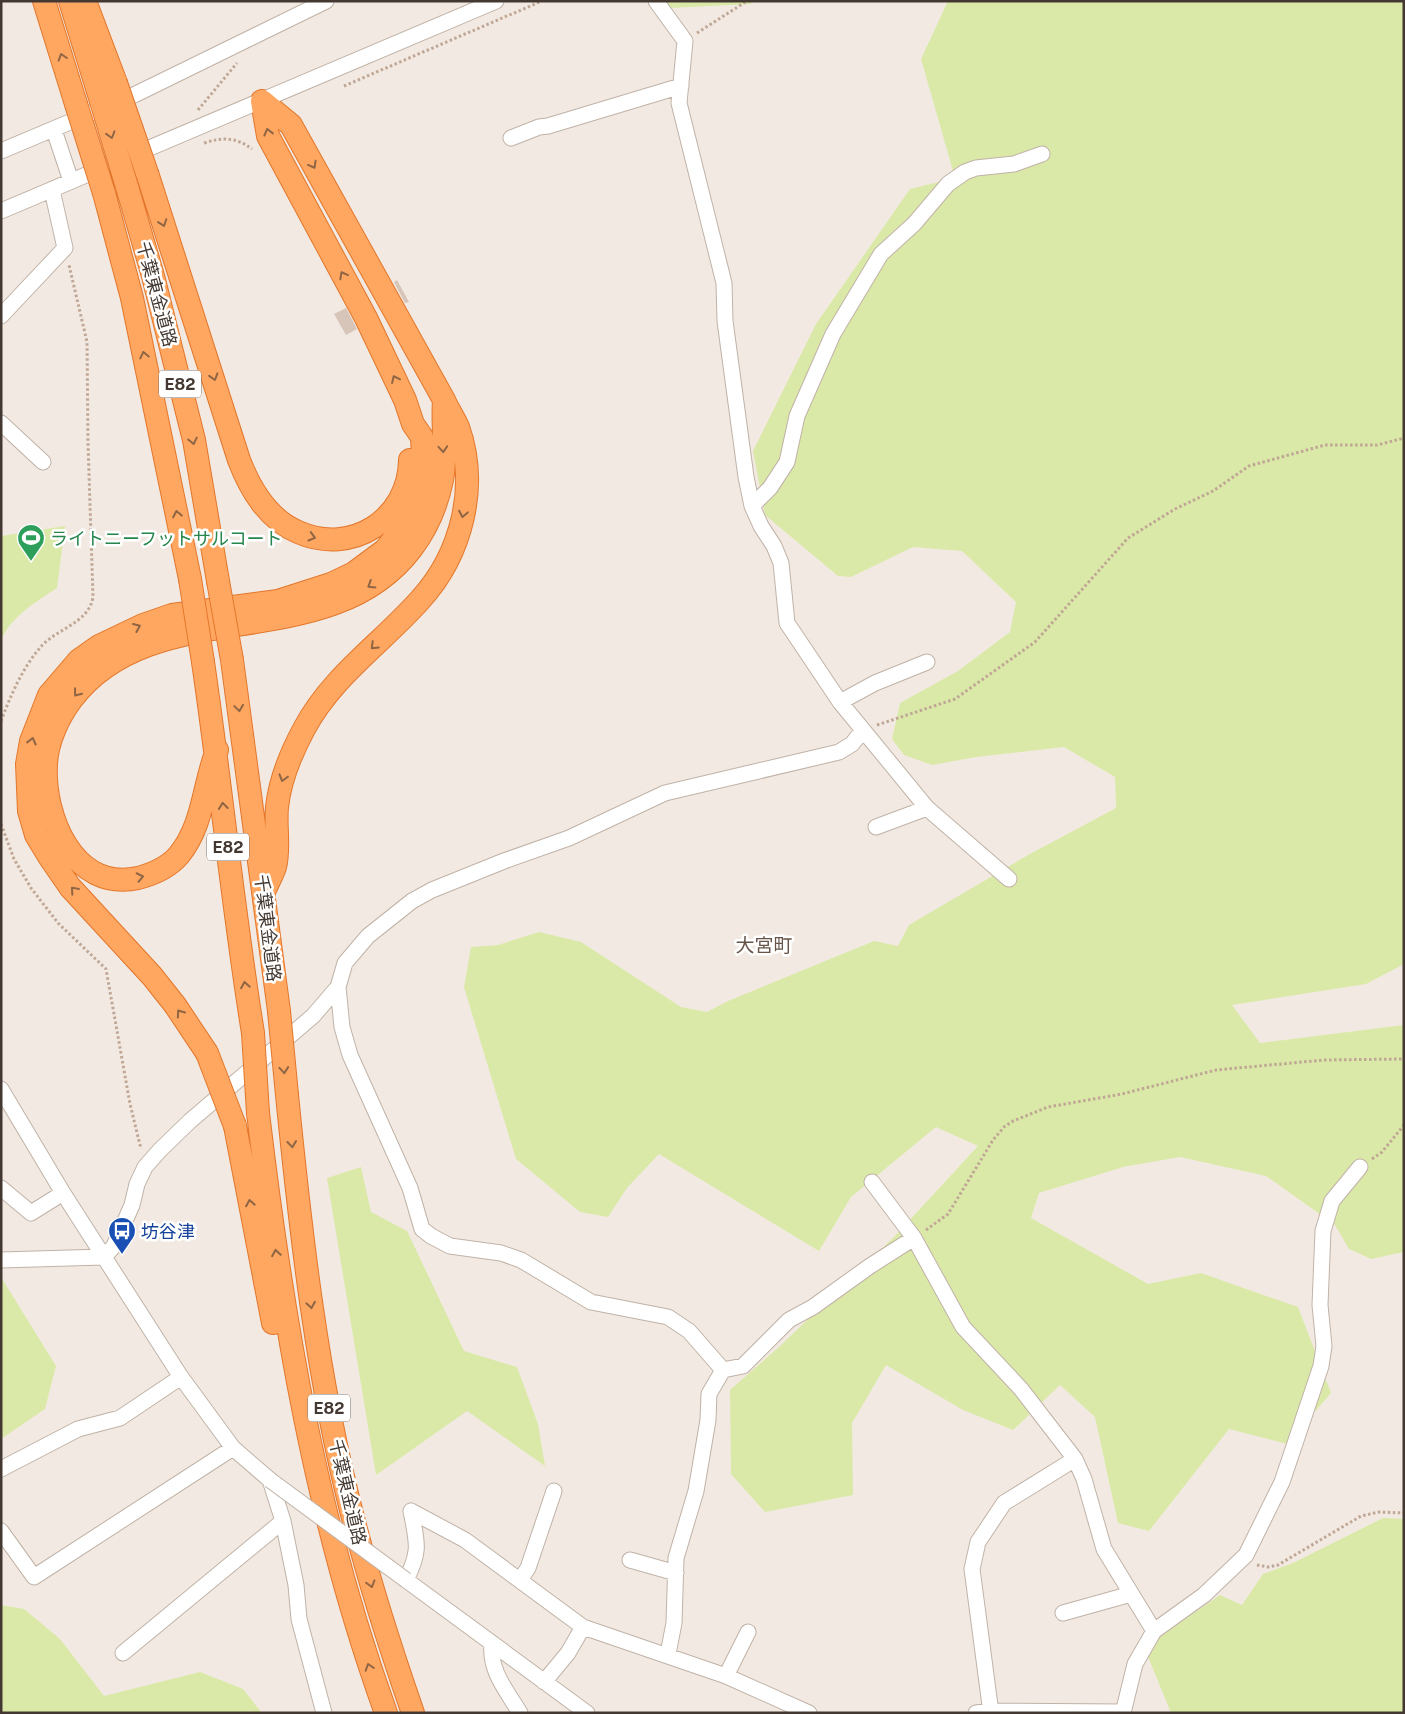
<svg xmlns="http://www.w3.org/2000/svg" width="1405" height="1714" viewBox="0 0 1405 1714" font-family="'Public Sans','Noto Sans JP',sans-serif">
<rect width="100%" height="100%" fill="#f2eae2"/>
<path fill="#dae9a8" d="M665 1H757L750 4 670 8Z
M948 1H1404V964L1366 984 1232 1005 1260 1043 1404 1025V1252L1371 1259 1349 1249 1335 1225 1266 1176 1180 1157 1123 1167 1039 1193 1031 1218 1148 1284 1201 1273 1298 1307 1331 1393 1287 1444 1229 1429 1149 1531 1118 1523 1095 1417 1060 1385 1013 1430 963 1410 886 1365 852 1423 853 1495 765 1512 731 1474 730 1390 780 1346 894 1237 978 1146 936 1127 851 1197 819 1251 659 1154 627 1188 608 1217 580 1212 516 1159 464 987 471 947 498 945 539 932 581 942 681 1007 707 1012 728 1001 874 941 898 946 909 925 1028 855 1116 808 1115 777 1064 747 976 757 932 765 904 755 892 739 900 703 958 671 1010 632 1016 602 962 551 913 547 851 577 838 576 765 515 753 451 816 324 910 189 955 178 921 59Z
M65 526 57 588C37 601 9 618 1 641V536Z
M361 1167 371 1212 407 1231 464 1351 517 1367 538 1424 545 1466 467 1411 376 1475 327 1178Z
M1 1277 56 1366 45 1409 1 1439Z
M1383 1518 1404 1519V1713H1171L1144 1647 1220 1595 1242 1605 1263 1574 1293 1563Z
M1 1605 24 1609 60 1639 104 1696 200 1672 243 1689 262 1713H1Z"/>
<path fill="#d7c5ba" d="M397 280 409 302 405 303 394 282Z
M346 308 357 329 346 335 334 314Z"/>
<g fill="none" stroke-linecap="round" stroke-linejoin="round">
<defs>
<path id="minor" d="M656 1 685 41 679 103 724 283 725 321 746 477 752 506 761 526 774 546 781 563 787 623 840 702 927 808 1009 879
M54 130 71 181
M511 138 539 127 548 126 681 86
M1 151 134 95 326 1
M1 211 496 1
M1 316 65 248 52 190
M1 423 43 462
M752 506 770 488 787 462 797 416 833 334 881 254 914 224 948 184 965 172 976 168 1014 164 1042 154
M840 702 875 683 927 662
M876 827 927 808
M338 987 342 1027 350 1055 410 1188 422 1229 431 1236 450 1246 501 1253 521 1260 591 1302 668 1317 689 1331 723 1370
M1 1089 63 1193 181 1377 233 1448 270 1480 283 1521 296 1585 299 1619 324 1713
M872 1182 914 1238 963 1327 1021 1389 1075 1459 1084 1479 1104 1549 1154 1631
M1 1188 31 1213 63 1193
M1 1260 104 1257 114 1246 132 1205 137 1184 145 1167 160 1150 190 1121 313 1016 338 987 345 963 368 936 412 901 432 890 504 861 569 838 665 793 839 752 852 744 863 730
M1 1469 78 1429 120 1418 181 1377
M411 1511 465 1540 583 1627 726 1676 809 1713
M411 1511C417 1543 421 1550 406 1580L587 1713
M1 1531 34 1577 233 1448
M630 1560 676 1573
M520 1580 528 1568 554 1491
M1063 1613 1131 1594
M492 1644C489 1671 507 1691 520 1713
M123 1653 283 1521
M668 1654 674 1623 676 1558 696 1491 708 1420 709 1394 723 1370 743 1366 789 1320 813 1307 870 1266 914 1238
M726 1676 748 1632
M544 1682 568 1653 583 1627
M976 1713 991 1711 1123 1712
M991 1713 972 1569 978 1542 1004 1503 1075 1459
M1123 1713 1135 1664 1154 1631 1204 1595 1246 1555 1282 1482 1321 1366 1324 1346 1320 1305 1323 1231 1332 1201 1360 1167"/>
<path id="highway" d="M44 1 76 104
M70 1 97 88
M85 1 116 83
M262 101 291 125 444 400C448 409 454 418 458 427 479 486 462 554 420 600 382 643 332 676 304 729 291 753 280 779 277 807 275 826 280 849 275 867 272 876 267 884 264 892
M148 176 239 460C250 489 267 519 298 532 352 556 409 519 410 460
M128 190 153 276 194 440 218 581
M104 193 132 298 190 579
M232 660 279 1011
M203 662C221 785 233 910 253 1033
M217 750C203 786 204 824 179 855 169 867 153 874 138 878 73 892 43 816 46 764 47 741 59 716 72 699 155 590 329 659 412 548 427 528 437 505 442 480 447 456 442 425 444 400
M207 1053 175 1005 152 976 70 887 50 858 36 835 29 811 27 764 31 741 49 695 79 660 99 646 143 625 172 615 278 601 331 584 354 573 385 550 411 518 419 500 424 479 422 437 413 424 405 400 366 318 268 136 262 101
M287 1095C301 1236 317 1377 352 1514 369 1581 390 1647 413 1713
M258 1113C282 1316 316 1520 386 1713
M235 1126 273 1323"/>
</defs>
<use href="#minor" stroke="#c0b2a7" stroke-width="17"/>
<use href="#highway" stroke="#e3762b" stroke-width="24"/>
<path stroke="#c0a795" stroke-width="3" stroke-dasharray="2.5 2.5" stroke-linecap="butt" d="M697 33 747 1
M344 86 542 1
M198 110 237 63
M204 143C223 137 236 137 252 149
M1 721C10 697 22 669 39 649 54 629 89 624 93 597L88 443 87 342 69 265
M877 725 955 699 1035 642 1128 538 1175 509 1213 491 1249 466 1325 445H1377L1404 438
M1 824 14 859 31 888 58 923 106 969 130 1104 141 1149
M1372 1159 1382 1152 1404 1125
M926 1230 948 1214 993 1140 1004 1127 1013 1121 1048 1107 1122 1094 1216 1070 1324 1060 1404 1059
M1257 1565 1268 1567 1278 1565 1361 1516 1379 1512 1404 1513"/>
<use href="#minor" stroke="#fff" stroke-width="15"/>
<use href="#highway" stroke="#ffa760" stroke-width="22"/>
<defs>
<path id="minor-bridge" d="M270 1480 406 1580"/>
<path id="highway-bridge" d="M116 83 148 176
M97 88 128 190
M76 104 104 193
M190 579 203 662
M218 581 232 660
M279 1011 287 1095
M253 1033 258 1113
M207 1053 235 1126"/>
</defs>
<use href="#minor-bridge" stroke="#c0b2a7" stroke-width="17" stroke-linecap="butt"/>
<use href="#highway-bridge" stroke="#e3762b" stroke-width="24" stroke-linecap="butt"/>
<use href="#minor-bridge" stroke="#fff" stroke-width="15"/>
<use href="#highway-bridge" stroke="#ffa760" stroke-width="22"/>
</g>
<defs><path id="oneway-chevron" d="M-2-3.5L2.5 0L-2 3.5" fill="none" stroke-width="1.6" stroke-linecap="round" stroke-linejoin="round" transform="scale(1.25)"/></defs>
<g stroke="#8f6544">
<use href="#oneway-chevron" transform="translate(62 57) rotate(-108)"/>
<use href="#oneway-chevron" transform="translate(268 132) rotate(-104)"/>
<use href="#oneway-chevron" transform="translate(111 135) rotate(73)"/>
<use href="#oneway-chevron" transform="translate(313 165) rotate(61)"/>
<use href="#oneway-chevron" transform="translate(163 223) rotate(71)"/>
<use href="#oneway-chevron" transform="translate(343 275) rotate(-118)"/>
<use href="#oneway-chevron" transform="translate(144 355) rotate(-102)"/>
<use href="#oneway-chevron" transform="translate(214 377) rotate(73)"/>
<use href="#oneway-chevron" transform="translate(395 379) rotate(-115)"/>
<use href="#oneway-chevron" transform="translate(193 441) rotate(78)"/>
<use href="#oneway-chevron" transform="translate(443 449) rotate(86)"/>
<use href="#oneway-chevron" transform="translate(177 514) rotate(-101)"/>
<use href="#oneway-chevron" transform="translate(463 514) rotate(101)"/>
<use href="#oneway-chevron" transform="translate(312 537) rotate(16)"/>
<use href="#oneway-chevron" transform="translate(371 585) rotate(148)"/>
<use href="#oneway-chevron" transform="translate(137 627) rotate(-23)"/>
<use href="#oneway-chevron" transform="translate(374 646) rotate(136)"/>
<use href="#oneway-chevron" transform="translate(77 693) rotate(128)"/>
<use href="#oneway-chevron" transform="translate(239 708) rotate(82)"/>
<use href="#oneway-chevron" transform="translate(32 741) rotate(-76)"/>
<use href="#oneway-chevron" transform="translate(283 778) rotate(106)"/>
<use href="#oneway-chevron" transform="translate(223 806) rotate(-96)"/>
<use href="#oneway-chevron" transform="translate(140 877) rotate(-12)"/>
<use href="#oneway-chevron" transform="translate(74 890) rotate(-131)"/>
<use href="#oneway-chevron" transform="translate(245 985) rotate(-99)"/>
<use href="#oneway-chevron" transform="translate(180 1013) rotate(-125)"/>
<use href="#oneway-chevron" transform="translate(284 1070) rotate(85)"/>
<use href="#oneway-chevron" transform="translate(292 1144) rotate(84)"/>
<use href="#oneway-chevron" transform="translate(250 1203) rotate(-100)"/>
<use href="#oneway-chevron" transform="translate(276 1253) rotate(-99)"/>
<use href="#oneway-chevron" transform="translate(311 1305) rotate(81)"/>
<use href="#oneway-chevron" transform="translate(371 1584) rotate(74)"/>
<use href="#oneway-chevron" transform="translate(369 1667) rotate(-108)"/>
</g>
<defs>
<symbol id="stadium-pin" viewBox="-11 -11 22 30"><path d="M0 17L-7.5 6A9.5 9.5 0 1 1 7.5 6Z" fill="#2e9e5b" stroke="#fff"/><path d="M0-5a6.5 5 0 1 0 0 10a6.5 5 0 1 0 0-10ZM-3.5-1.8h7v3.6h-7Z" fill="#fff"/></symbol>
<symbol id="bus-pin" viewBox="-11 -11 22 30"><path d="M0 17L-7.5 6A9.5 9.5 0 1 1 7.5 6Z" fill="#1a4fb4" stroke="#fff"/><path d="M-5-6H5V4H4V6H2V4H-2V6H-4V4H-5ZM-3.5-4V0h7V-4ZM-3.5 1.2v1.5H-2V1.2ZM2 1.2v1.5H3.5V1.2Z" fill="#fff"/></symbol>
</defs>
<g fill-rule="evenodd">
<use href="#stadium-pin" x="15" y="522" width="32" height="43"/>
<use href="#bus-pin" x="106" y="1215" width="32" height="43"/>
</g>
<g text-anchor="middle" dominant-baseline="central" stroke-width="5" stroke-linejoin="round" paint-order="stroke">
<g fill="#fff" stroke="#7c7470" stroke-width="1">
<rect x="159" y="370.5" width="42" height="27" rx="4"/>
<rect x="207" y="833.5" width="42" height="27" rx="4"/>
<rect x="308" y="1394.5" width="42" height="27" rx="4"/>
</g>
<g font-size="16" font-weight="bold" fill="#443932">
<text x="180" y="384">E82</text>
<text x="228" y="847">E82</text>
<text x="329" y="1408">E82</text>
</g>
<g font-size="18" fill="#443932" stroke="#fff">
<text transform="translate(157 294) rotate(75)">千葉東金道路</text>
<text transform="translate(268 928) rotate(83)">千葉東金道路</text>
<text transform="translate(348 1492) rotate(77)">千葉東金道路</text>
</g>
<g font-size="18" fill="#27864d" stroke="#fff" text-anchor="start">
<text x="50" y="538">ライトニーフットサルコート</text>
</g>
<g font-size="18" fill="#164399" stroke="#fff" text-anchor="start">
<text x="141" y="1231">坊谷津</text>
</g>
<g font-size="19" fill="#675449" stroke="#fff">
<text x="764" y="945">大宮町</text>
</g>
</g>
<rect width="1405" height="1714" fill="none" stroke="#443932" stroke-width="5"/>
</svg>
